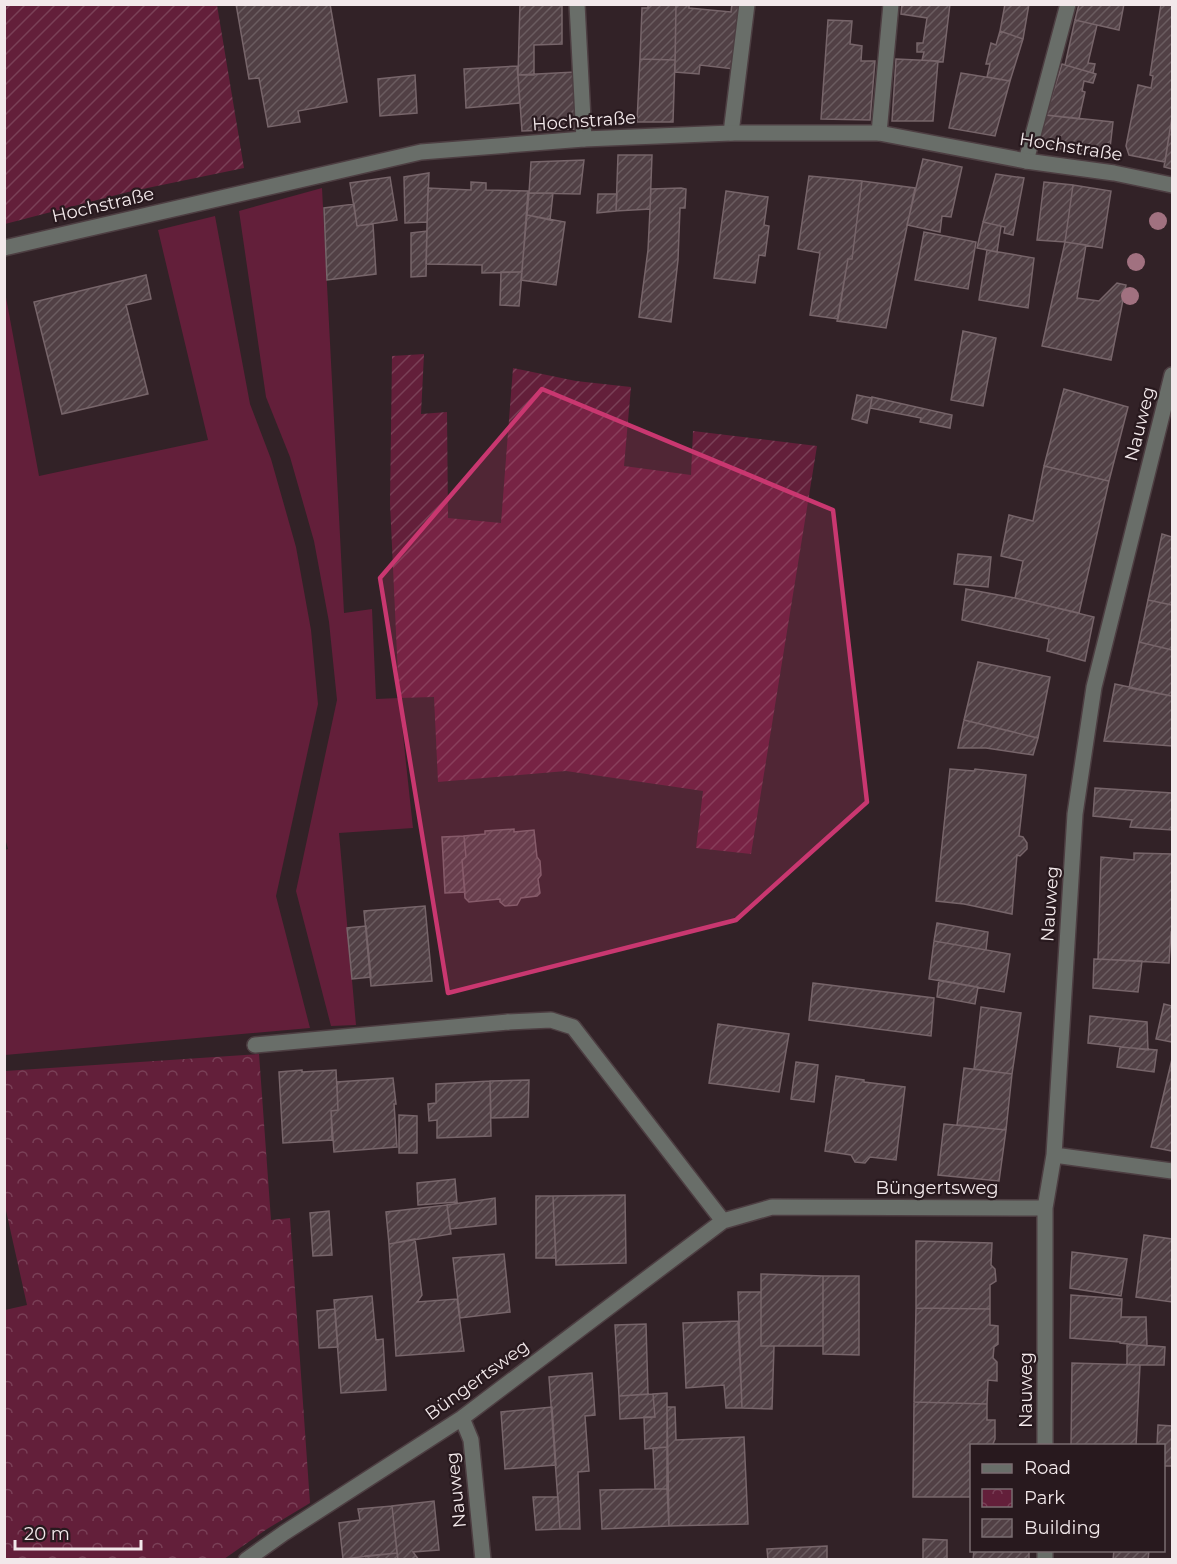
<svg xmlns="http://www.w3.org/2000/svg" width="1177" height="1564" viewBox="0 0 1177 1564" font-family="Montserrat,sans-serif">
<defs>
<pattern id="park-crowns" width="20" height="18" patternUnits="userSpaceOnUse" patternTransform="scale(1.5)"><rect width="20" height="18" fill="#631f3a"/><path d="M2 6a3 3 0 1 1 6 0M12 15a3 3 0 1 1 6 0" fill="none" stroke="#7a4057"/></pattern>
<pattern id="garden-furrows" width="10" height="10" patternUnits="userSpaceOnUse" patternTransform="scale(1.5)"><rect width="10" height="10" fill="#631f3a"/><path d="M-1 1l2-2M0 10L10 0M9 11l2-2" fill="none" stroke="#7a4057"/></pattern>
<pattern id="building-hatch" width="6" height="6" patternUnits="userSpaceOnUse" patternTransform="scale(1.5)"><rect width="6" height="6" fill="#514045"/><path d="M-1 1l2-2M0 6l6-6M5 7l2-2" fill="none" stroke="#6a5c60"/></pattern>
</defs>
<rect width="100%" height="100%" fill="#322227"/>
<path fill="#631f3a" d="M322 188 344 613 372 609 376 699 399 698 413 828 339 833 356 1025 331 1026 296 891 337 700 329 622 314 541 290 457 266 397 239 211Z
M215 216 250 404 271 459 296 547 311 630 318 704 276 896 310 1028 5 1055 4 850 8 849 4 835 5 292 39 476 208 440 158 230Z"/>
<path fill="url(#park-crowns)" d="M259 1054 271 1220 290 1218 310 1503 267 1529 224 1559H5V1310L27 1305 5 1206V1071Z"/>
<path fill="url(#garden-furrows)" d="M5 4 217 5 244 168 128 192 5 224Z
M424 354 421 414 447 412 448 518 501 523 513 368 576 381 631 387 624 466 691 475 693 431 817 446 751 854 696 848 703 791 566 771 438 782 434 697 399 698 390 503 392 356Z"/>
<path fill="url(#building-hatch)" stroke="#77656a" stroke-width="1.5" d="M236 4H330L347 102 298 111 300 122 268 127 259 78 249 79Z
M520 4H562V44L534 45V75H518Z
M648 4H676L675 60 640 59 642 8H648Z
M676 4H689V8L731 12 732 4H741L734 69 700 65 699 74 675 72Z
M902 4H950L943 62 922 60 924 52H917V43H923L927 18 901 14Z
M1005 4H1029L1023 39 1000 31Z
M1079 4H1124L1119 30 1075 20Z
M1161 4H1172V117L1165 162 1129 155 1126 146 1138 85 1151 88 1153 76 1150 75Z
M828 20 852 21 850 44 862 46 861 61H875L870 120 821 119Z
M1075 20 1097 25 1088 63 1095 64 1093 73 1065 65Z
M1000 31 1023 39 1010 81 987 77 990 64H986L991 43 996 45Z
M640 59 675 60 673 122H637Z
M896 59 938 61 933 121H892Z
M1062 64 1096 74 1093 83 1084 81 1082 91 1085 92 1079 119 1046 115Z
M517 66 520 103 466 108 464 69Z
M575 72 576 129 522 131 518 75Z
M961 73 1010 81 995 136 949 128Z
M415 75 417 113 380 116 378 79Z
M1046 115 1113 122 1109 157 1037 145Z
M1172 117V169L1164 167Z
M618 155H652L650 209 616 211Z
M923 159 962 167 951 217 942 216 940 232 907 225Z
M584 160 580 194 529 193 531 162Z
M429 173 427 222 405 223 404 177Z
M996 174 1024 178 1013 235 1004 233 1005 227 983 222Z
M809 176 862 181 852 259H848L838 319 810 315 820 253 798 249Z
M390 177 397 220 357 226 350 183Z
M862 181 915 188 886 328 837 321 848 259H852Z
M471 182 486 183V190L528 191 522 272 482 273V265L426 264 428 188 471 190Z
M1044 182 1073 185 1065 242 1037 240Z
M1073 185 1111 191 1102 248 1065 242Z
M681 188 686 189 685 208H680L678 260 671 322 639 317 648 250 651 189Z
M726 191 768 197 764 225 769 226 765 256 759 255 755 283 714 278Z
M529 193H553L550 220 527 215Z
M598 194H617L616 211 597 213Z
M354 204 357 226 373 224 376 274 327 280 324 208Z
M527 215 565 222 556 285 521 280Z
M983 222 1001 226 997 252 977 248Z
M427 231 426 276 411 277V233Z
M924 232 976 242 968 289 915 280Z
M1065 242 1086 245 1077 298 1099 301 1117 283 1126 285 1111 360 1042 346Z
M987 250 1034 258 1028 308 979 300Z
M501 272H522L519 306 500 305Z
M146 275 151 299 126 305 148 394 62 414 34 302Z
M963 331 996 338 983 406 951 400Z
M1064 389 1128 407 1109 481 1044 466Z
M857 395 872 398 867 423 852 419Z
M872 397 952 415 950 428 920 422 921 418 870 408Z
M1044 466 1109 481 1079 613 1015 598 1023 561 1001 556 1009 515 1033 521Z
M1162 534 1172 537V605L1148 600Z
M958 554 991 557 988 587 954 584Z
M966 589 1015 598 1094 617 1085 661 1047 651 1049 639 962 620Z
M1148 600 1172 605V650L1139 642Z
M1139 642 1172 650V696L1129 688Z
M978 662 1050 677 1038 738 964 720Z
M1115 684 1172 696V746L1104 741Z
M964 720 1038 738 1033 755 986 748H958Z
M950 769 974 771 975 769 1026 775 1019 836 1023 837 1027 843V849L1020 856 1017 855 1012 914 964 904 936 901Z
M1095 788 1172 793V830L1130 827 1132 820 1093 816Z
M514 829V832L534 830 537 857 540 861 541 875 538 879 540 893 537 896 521 898 517 905 505 906 500 902V899L469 902 465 898 462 860 466 857 464 836 485 834V831Z
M464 836 466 857 462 860 465 892 445 893 442 837Z
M1134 853 1172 854V932H1171L1169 963 1098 959 1101 857 1134 860Z
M425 906 432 981 371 986 364 911Z
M937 923 988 932 986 950 934 941Z
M366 926 371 977 352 979 347 928Z
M934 941 1010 954 1004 992 929 979Z
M1094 959 1142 961 1138 992 1093 988Z
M939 980 978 987 975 1004 937 997Z
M813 983 934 998 931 1036 809 1020Z
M1164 1004 1172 1006V1042L1156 1039Z
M981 1007 1021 1013 1012 1074 974 1069Z
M1090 1016 1147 1022 1148 1050 1088 1043Z
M718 1024 789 1034 779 1092 709 1083Z
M1120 1047 1157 1050 1154 1072 1117 1067Z
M1172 1059V1151L1151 1147Z
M796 1062 818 1065 814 1102 791 1099Z
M964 1068 1012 1074 1006 1130 957 1125Z
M302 1070V1072L336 1070 338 1110 331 1111 332 1140 283 1143 279 1072Z
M836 1076 864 1080V1082L905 1087 896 1160 870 1157 865 1163 855 1162 851 1155 825 1151Z
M393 1078 396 1104H394L397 1147 334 1152 331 1111 338 1110 337 1082Z
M529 1080 528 1117 491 1118 490 1081Z
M490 1081 491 1136 437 1138V1120L429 1121 428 1104 436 1103V1084Z
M399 1115 417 1116V1153H399Z
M944 1124 1006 1130 999 1181 938 1175Z
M455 1179 457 1202 418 1205 417 1183Z
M625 1195 626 1263 556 1265 553 1196Z
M536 1196H553L556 1258H536Z
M495 1198 496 1224 450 1229 447 1205Z
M447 1205 451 1234 389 1244 386 1212Z
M329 1211 332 1255 313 1256 310 1213Z
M1144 1235 1172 1239V1302L1136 1297Z
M415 1239 422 1295 417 1302 457 1299 464 1351 396 1356 389 1244Z
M916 1241 992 1243 991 1265 995 1269 996 1281 990 1285V1309L916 1308Z
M1072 1252 1127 1259 1121 1296 1070 1288Z
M504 1254 510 1312 460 1318 453 1258Z
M761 1274 823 1276V1346H761Z
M823 1276H859V1355L823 1354Z
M738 1292H761V1346H774L772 1409 742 1408Z
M1071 1295 1122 1299 1121 1317H1146L1147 1346 1120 1343V1342L1070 1338Z
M372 1296 376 1340 383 1339 386 1390 341 1393 334 1300Z
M916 1308 990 1309V1325L998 1326V1344L994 1347 993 1358 997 1362V1381L988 1380 987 1404 914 1402Z
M335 1309 338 1347 319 1348 317 1311Z
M738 1321 742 1408H726L724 1385 686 1388 683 1323Z
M646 1324 648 1394 619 1396 615 1325Z
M1127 1344 1165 1347 1164 1365H1127Z
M1072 1363 1140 1365 1136 1446H1071Z
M592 1373 595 1415 585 1416 589 1471 578 1472 580 1529H560L549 1377Z
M667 1393V1447L645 1449 644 1417H655L653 1394Z
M653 1394 655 1417 620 1419 619 1396Z
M914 1402 987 1404V1420H995V1439L992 1446H972V1497H913Z
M552 1407 556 1465 505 1469 501 1412Z
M667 1407H675L676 1440 744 1437 748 1524 669 1526Z
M1158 1425 1172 1426V1466H1164V1446H1157Z
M667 1447V1489H655L653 1448Z
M655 1489H667L669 1526 602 1529 600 1490Z
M533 1497H558L560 1529 536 1530Z
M434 1501 439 1550 413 1552 419 1560H398L392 1506Z
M392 1506 397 1553 343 1559 339 1523 360 1520 358 1509Z
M923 1539 947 1540V1560H923Z
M827 1546V1560H768L767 1549Z
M974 1550H1029V1560H973Z
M1114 1550H1149L1148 1560H1113Z
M397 1553 398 1560H365V1556Z"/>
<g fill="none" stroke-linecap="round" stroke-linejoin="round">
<defs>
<path id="lane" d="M577 4 584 139
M731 133 747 4
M879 133 891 4
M1026 161 1068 4
M255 1045 508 1022"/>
<path id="street" d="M4 248 421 152 584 139 731 133H879L1026 161 1114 173 1172 185
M508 1022 551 1020 573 1027 723 1221
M1054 1155 1172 1171
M462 1418 471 1440 483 1560
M1045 1446V1208L1054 1155 1075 814 1094 687 1172 375
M246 1560 284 1533 462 1418 723 1221 772 1207 1045 1208
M1045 1560V1550"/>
</defs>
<use href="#lane" stroke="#4d3e42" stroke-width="18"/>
<use href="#street" stroke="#4d3e42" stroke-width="18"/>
<use href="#lane" stroke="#696e69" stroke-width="15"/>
<use href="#street" stroke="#696e69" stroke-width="15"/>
</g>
<g fill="#a17180">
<circle cx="1158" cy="221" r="9"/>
<circle cx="1136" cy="262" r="9"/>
<circle cx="1130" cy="296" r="9"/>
</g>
<path fill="#c93770" fill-opacity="0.2" stroke="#c93770" stroke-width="4.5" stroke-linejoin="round" d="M542 389 833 510 867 802 736 920 448 993 380 578Z"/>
<g text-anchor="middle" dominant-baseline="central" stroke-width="4.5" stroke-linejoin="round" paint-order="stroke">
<g font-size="18" fill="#f2e8ea" stroke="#28191e">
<text transform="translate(584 121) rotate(-4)">Hochstraße</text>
<text transform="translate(1071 147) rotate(9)">Hochstraße</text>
<text transform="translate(103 205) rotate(-13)">Hochstraße</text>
<text transform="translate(1140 424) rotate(-76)">Nauweg</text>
<text transform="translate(1050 904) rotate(-86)">Nauweg</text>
<text x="937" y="1188">Büngertsweg</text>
<text transform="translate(477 1380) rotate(-36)">Büngertsweg</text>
<text transform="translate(1026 1390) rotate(-90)">Nauweg</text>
<text transform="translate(456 1490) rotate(-96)">Nauweg</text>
</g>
</g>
<rect width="1177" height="1564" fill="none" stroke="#f2e8ea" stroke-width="12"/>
<rect x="970" y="1444" width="195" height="108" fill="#28191e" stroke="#796c70" stroke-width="1.5"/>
<rect x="982" y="1464" width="30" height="9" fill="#696e69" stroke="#796c70" stroke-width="1.5"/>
<text x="1024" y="1474" font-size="18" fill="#f2e8ea">Road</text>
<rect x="982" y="1489" width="30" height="18" fill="url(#park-crowns)" stroke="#796c70" stroke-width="1.5"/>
<text x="1024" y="1504" font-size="18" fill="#f2e8ea">Park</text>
<rect x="982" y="1519" width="30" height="18" fill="url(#building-hatch)" stroke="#796c70" stroke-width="1.5"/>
<text x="1024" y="1534" font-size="18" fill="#f2e8ea">Building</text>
<path d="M15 1540v9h126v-9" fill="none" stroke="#f2e8ea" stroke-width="3"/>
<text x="24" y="1540" font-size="18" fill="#f2e8ea" stroke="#28191e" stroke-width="4.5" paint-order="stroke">20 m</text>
</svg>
